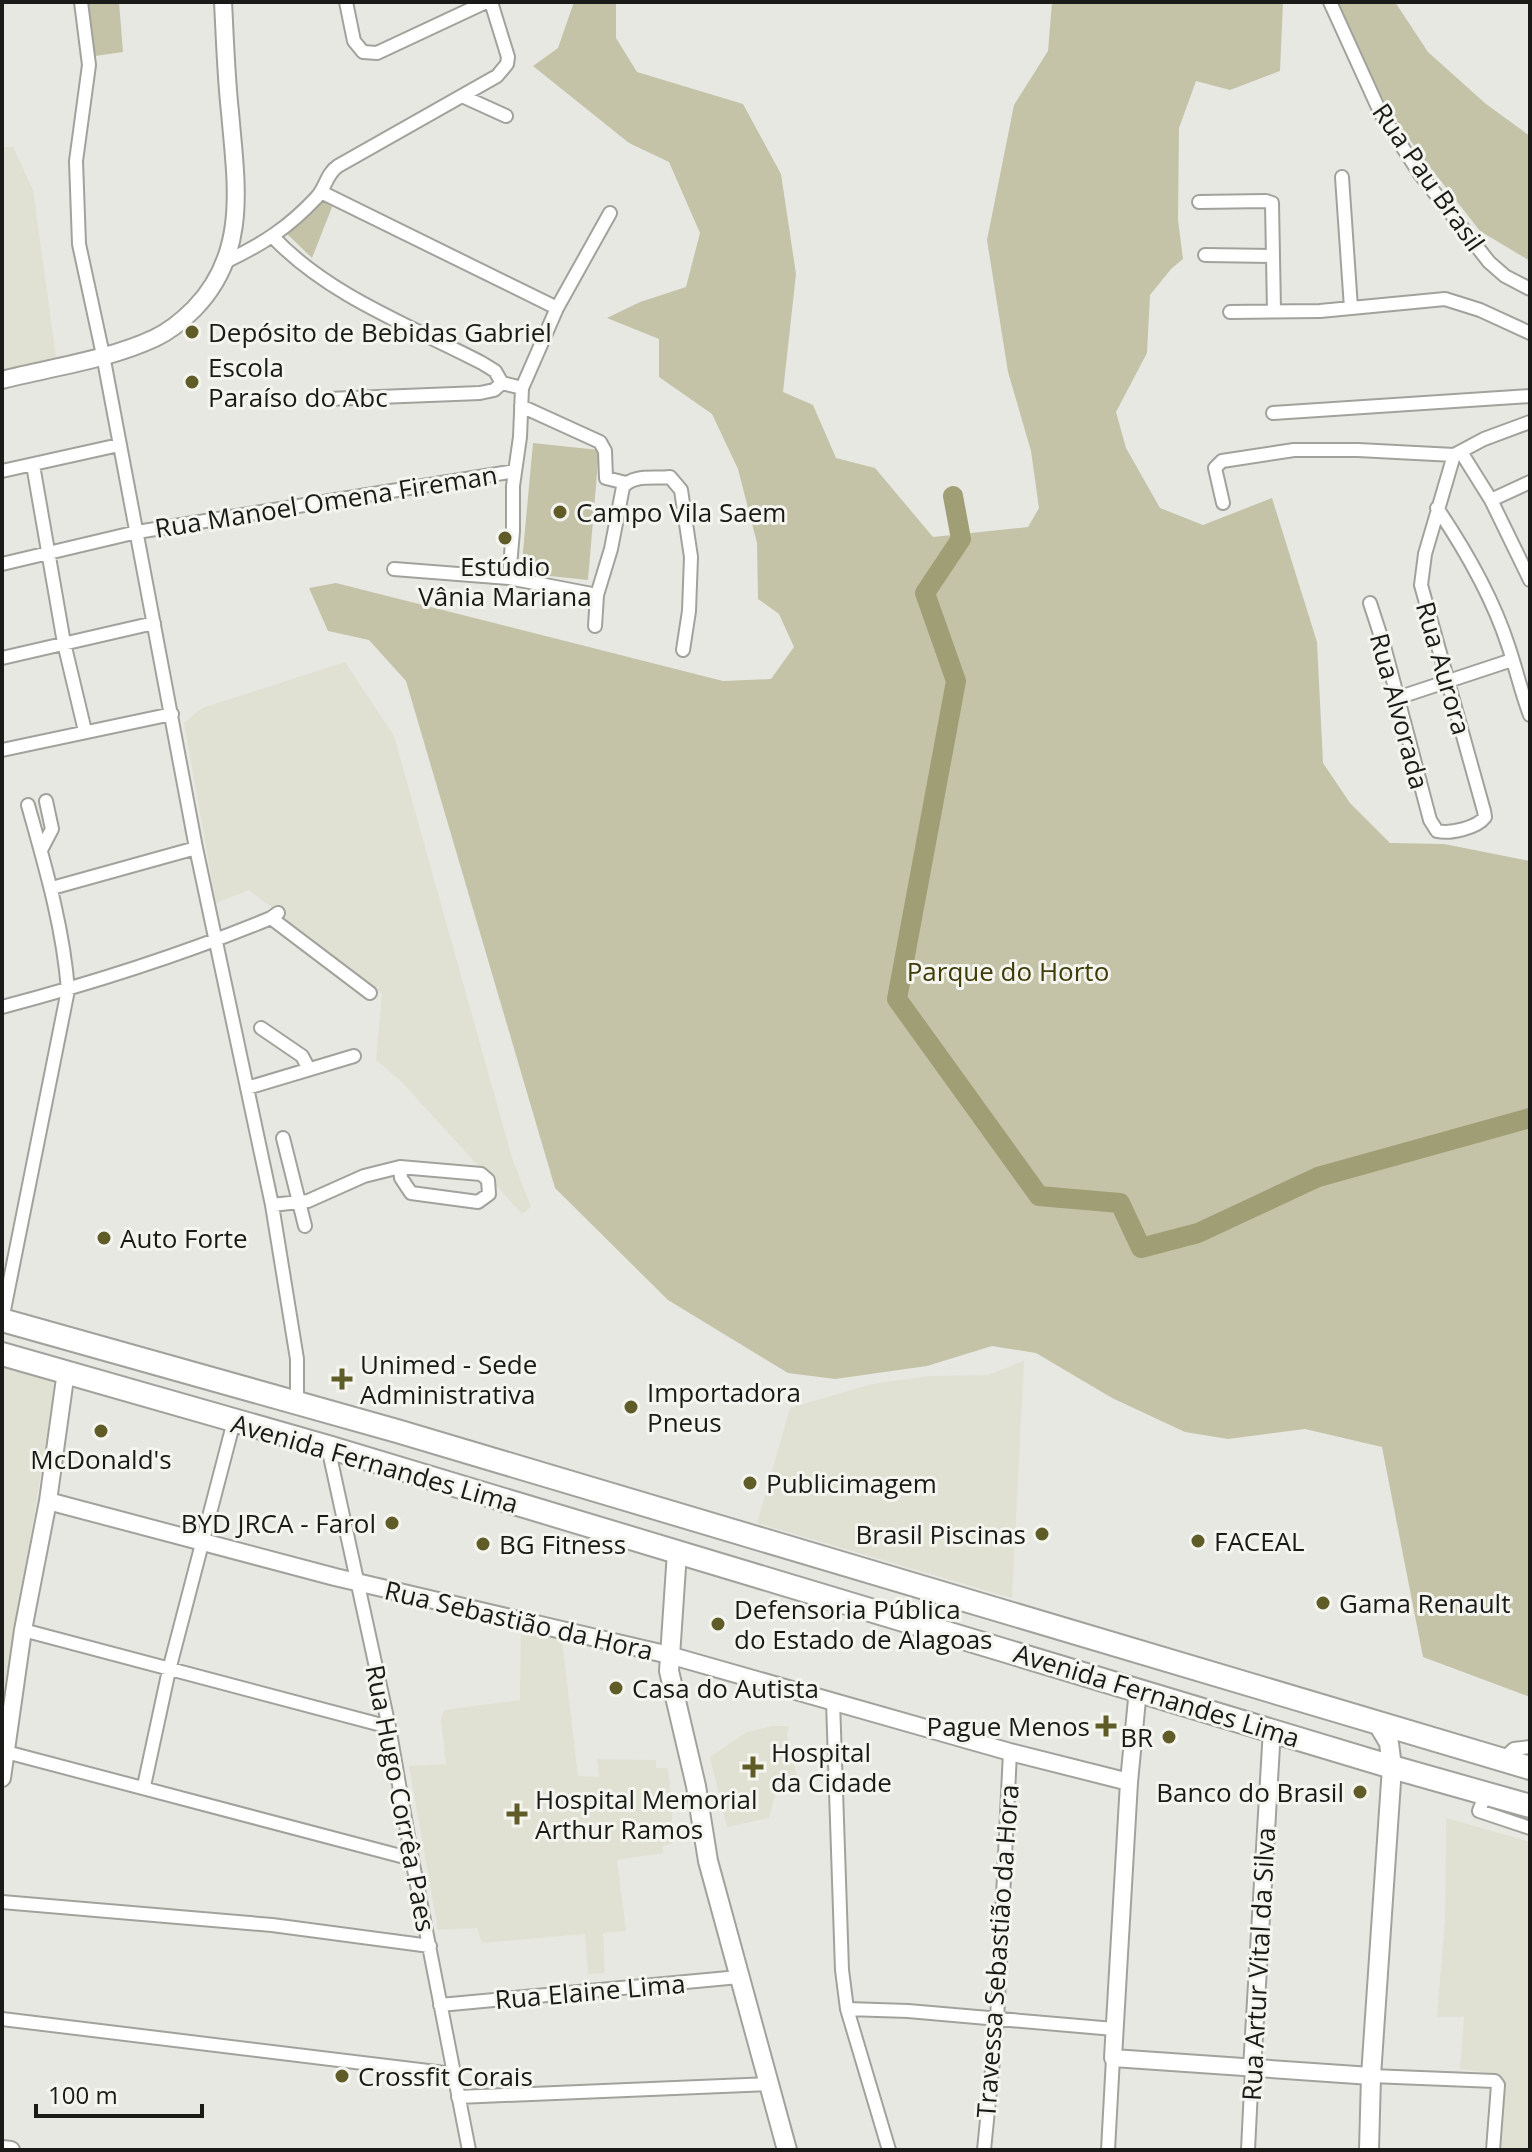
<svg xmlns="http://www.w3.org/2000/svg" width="1532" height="2152" viewBox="0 0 1532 2152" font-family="'Open Sans',sans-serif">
<rect width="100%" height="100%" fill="#e8e8e3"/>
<path fill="#e0e0d3" d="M2 147H13L33 190 56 357 2 371Z
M345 662 394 736 512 1158 531 1207 522 1214 401 1081 376 1060 382 994 249 890 216 903 184 723 202 708Z
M1024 1361 1012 1598 757 1523 790 1408 872 1384 929 1376 988 1375Z
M2 1365 50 1378 55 1388 2 1709Z
M521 1621 562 1641 578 1776 599 1777 597 1759 656 1760V1768H668L672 1805V1844L663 1846V1853L617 1860 626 1931 603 1933 605 1973 588 1974 585 1934 482 1943 477 1928 438 1930 409 1766 446 1764 441 1719 444 1710 520 1700Z
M772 1726H789L787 1735 800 1789 776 1791 769 1818 727 1827 710 1757 747 1732Z
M1446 1818 1530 1842V2150H1500L1502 2104 1497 2080 1491 2073 1460 2069 1464 2017H1437L1445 1921Z"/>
<path fill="#c4c3a8" d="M84 2H119L123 52 95 56Z
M574 2H616V38L637 72 743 104 781 174 796 274 783 392 813 405 836 458 875 468 933 537 1028 527 1039 508 1031 451 1008 372 987 240 1014 105 1048 51 1052 2H1283L1280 71 1230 90 1196 81 1179 128 1178 220 1183 259 1171 269 1150 295 1147 353 1116 412 1126 448 1160 508 1203 525 1272 498 1317 642 1323 763 1350 803 1390 843 1444 844 1530 861V1697L1423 1657 1382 1447 1305 1429 1228 1439 1185 1432 1112 1398 1036 1353 992 1346 927 1366 835 1379 788 1373 668 1300 555 1188 406 681 369 640 328 631 309 588 336 583 723 681 771 679 794 647 779 614 758 599 757 543 738 469 712 414 659 377V339L607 318 640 302 686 287 700 233 669 162 629 143 533 66 558 48Z
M1337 2H1395L1428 52 1486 104 1530 136V261L1480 231 1422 157 1385 104Z
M325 195 334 202 312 258 283 230Z
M533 443 599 450 588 580 521 573Z"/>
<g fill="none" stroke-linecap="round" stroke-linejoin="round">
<path stroke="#a09e75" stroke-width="20" d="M953 496 961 539 925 593 956 681 897 999 1039 1196 1120 1203 1141 1248 1198 1233 1318 1177 1530 1118"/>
<defs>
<path id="minor" d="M81 2 89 65 76 161 79 244 103 355 196 848 272 1205 297 1359V1404
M346 2 354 41 363 52 377 53 486 2
M1330 2 1381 114 1420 174 1489 262 1505 276 1530 289
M462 96 506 116
M1342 177 1351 308
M321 192 557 308
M1199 202 1266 201 1272 203 1274 311
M273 237C329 296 411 326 482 363L495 371 502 383 522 388
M1205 255 1273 256
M227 261C263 244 289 227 316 198 326 188 326 174 338 166L497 76 507 64 508 57 491 2
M1230 312 1320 311 1445 299 1480 310 1530 333
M328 399 480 393 494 390 502 383
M521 406 600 442 605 451 606 478 626 483
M1273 413 1530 396
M1461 452 1491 500 1530 580
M33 465 64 643 85 731
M2 471 119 445
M1491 500 1530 482
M1223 503 1215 468 1222 461 1294 450H1358L1454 455 1484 439 1530 422
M1437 508C1466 551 1492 596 1508 645 1516 668 1521 692 1530 715
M2 564 137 532 515 471
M394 569 509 578 597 595
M509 578 513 531V486L520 437 522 388 557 308 610 213
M1370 603 1384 646 1430 820 1437 831C1450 834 1477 828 1485 817L1484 811 1421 585 1425 554 1454 455
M595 626 597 595 611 549 623 487C633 474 654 479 670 477L681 490 691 557 689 611 683 650
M2 658 154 623
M1397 698 1512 660
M2 750 172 714
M41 850 52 829 46 801
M52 888 196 848
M271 918 370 993
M2 1007C93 983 184 954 271 918L278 913
M261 1028 302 1056 309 1069
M247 1088 354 1056
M283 1138 305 1226
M272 1205 308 1201 364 1176 400 1167 481 1174 488 1180 489 1194 478 1202 411 1193 401 1178 400 1167
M2 1320 68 990C63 926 45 866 28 805
M328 1447 389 1727 412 1859 469 2150
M23 1630 389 1727
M833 1701 842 1970 847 2009 889 2150
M6 1752 412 1859
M1502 1760 1514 1749 1530 1747
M144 1786 169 1670 234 1421
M1486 1793 1479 1811 1530 1828
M2 1902 272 1925 430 1946
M440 2005 739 1977
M847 2009 908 2011 1114 2029
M2 2019 453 2074
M1371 2076 1495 2081 1498 2085 1493 2150
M458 2097 769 2084
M984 2150 997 2020 1010 1752
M1108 2150 1113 2058
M1248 2150 1252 2069"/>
<path id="tertiary" d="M2 380C52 367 108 360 155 338 170 331 183 320 194 309 249 253 236 183 230 112 226 76 225 39 223 2
M48 1501 335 1577 669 1655 1010 1752 1129 1782
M1138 1689 1129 1782 1113 2058 1371 2076
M2 1778 23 1630 48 1501 66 1371
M1252 2069 1272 1729
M2 2149 11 2150"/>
<path id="secondary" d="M677 1552 669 1671 696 1786 708 1861 787 2150
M1369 2150 1371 2076 1392 1767 1389 1743 1376 1721"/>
<path id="trunk" d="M2 1320 397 1431 1530 1768
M2 1354 328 1447 1392 1767 1530 1806"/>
</defs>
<use href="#minor" stroke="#a2a29d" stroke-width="16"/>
<use href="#tertiary" stroke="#a2a29d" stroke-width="20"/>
<use href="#secondary" stroke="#a2a29d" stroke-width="22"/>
<use href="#trunk" stroke="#a2a29d" stroke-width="26"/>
<use href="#minor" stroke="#fff" stroke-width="12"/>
<use href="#tertiary" stroke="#fff" stroke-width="16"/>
<use href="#secondary" stroke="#fff" stroke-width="18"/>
<use href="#trunk" stroke="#fff" stroke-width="22"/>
</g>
<g fill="#605c28" stroke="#f5f5f0" stroke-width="3">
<circle cx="192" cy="332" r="8"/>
<circle cx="192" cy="382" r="8"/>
<circle cx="560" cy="512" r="8"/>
<circle cx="505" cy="538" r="8"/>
<circle cx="104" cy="1238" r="8"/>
<path d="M338 1367h8v8h8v8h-8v8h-8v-8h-8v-8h8z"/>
<circle cx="631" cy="1407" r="8"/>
<circle cx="101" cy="1431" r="8"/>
<circle cx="750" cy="1483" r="8"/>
<circle cx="392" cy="1523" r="8"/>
<circle cx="1042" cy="1534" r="8"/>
<circle cx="1198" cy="1541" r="8"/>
<circle cx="483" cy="1544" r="8"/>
<circle cx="1323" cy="1603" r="8"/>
<circle cx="718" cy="1624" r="8"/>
<circle cx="616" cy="1688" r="8"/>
<path d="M1102 1714h8v8h8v8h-8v8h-8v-8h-8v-8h8z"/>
<circle cx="1169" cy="1737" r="8"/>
<path d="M749 1755h8v8h8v8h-8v8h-8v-8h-8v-8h8z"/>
<circle cx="1360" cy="1792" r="8"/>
<path d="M513 1802h8v8h8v8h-8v8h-8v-8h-8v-8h8z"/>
<circle cx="342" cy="2076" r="8"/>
</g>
<g text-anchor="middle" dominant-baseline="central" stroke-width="6" stroke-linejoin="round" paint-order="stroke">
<g font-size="26" fill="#1a1a18" stroke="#f5f5f0">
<text transform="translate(1429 177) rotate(55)">Rua Pau Brasil</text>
<text transform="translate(326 501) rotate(-9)">Rua Manoel Omena Fireman</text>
<text transform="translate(1444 668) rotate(74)">Rua Aurora</text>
<text transform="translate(1400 711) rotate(75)">Rua Alvorada</text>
<text transform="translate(375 1463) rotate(16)">Avenida Fernandes Lima</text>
<text transform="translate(519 1620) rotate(13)">Rua Sebastião da Hora</text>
<text transform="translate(1157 1695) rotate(17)">Avenida Fernandes Lima</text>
<text transform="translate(401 1798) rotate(79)">Rua Hugo Corrêa Paes</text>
<text transform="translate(997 1951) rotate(-86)">Travessa Sebastião da Hora</text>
<text transform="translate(1258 1964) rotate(-87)">Rua Artur Vital da Silva</text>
<text transform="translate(590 1991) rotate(-5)">Rua Elaine Lima</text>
</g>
<g font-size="26" fill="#1a1a18" stroke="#f5f5f0" text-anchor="start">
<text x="208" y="332">Depósito de Bebidas Gabriel</text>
<text x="208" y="367">Escola<tspan x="208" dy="30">Paraíso do Abc</tspan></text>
<text x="576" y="512">Campo Vila Saem</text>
<text x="505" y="566" text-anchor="middle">Estúdio<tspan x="505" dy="30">Vânia Mariana</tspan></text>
<text x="120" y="1238">Auto Forte</text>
<text x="360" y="1364">Unimed - Sede<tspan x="360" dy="30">Administrativa</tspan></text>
<text x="647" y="1392">Importadora<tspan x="647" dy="30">Pneus</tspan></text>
<text x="101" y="1459" text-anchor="middle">McDonald's</text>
<text x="766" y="1483">Publicimagem</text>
<text x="376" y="1523" text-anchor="end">BYD JRCA - Farol</text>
<text x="1026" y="1534" text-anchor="end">Brasil Piscinas</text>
<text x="1214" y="1541">FACEAL</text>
<text x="499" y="1544">BG Fitness</text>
<text x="1339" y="1603">Gama Renault</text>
<text x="734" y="1609">Defensoria Pública<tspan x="734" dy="30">do Estado de Alagoas</tspan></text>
<text x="632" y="1688">Casa do Autista</text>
<text x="1090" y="1726" text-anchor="end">Pague Menos</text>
<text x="1153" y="1737" text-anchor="end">BR</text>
<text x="771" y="1752">Hospital<tspan x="771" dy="30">da Cidade</tspan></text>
<text x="1344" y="1792" text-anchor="end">Banco do Brasil</text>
<text x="535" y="1799">Hospital Memorial<tspan x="535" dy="30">Arthur Ramos</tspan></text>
<text x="358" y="2076">Crossfit Corais</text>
</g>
<g font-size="26" fill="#3f3c07" stroke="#f5f5f0">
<text x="1008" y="971">Parque do Horto</text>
</g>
</g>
<rect width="1532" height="2152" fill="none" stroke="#1a1a18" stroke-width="8"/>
<path d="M36 2104v12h166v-12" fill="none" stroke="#1a1a18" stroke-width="4"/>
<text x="48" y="2104" font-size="24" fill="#1a1a18" stroke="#f5f5f0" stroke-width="6" paint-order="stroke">100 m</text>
</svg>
